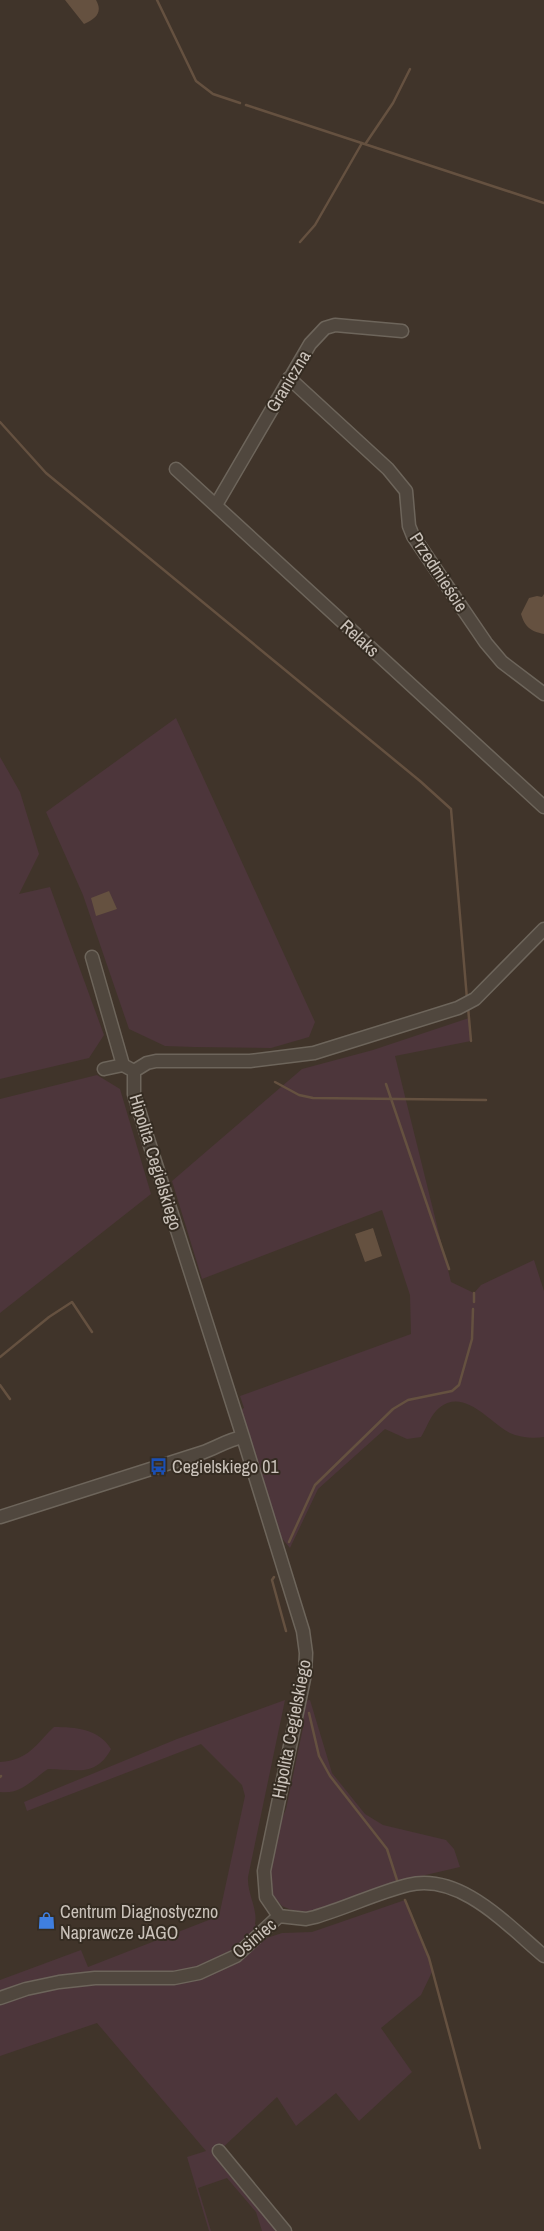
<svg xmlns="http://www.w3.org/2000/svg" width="544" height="2231" viewBox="0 0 544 2231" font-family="'Archivo Narrow',sans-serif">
<rect width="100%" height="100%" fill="#40342a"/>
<path fill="#4d363b" d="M176 718 315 1022 309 1037 271 1048 194 1047 165 1046 129 1029 83 895 46 812Z
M0 757 20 792 39 854 19 894 50 887 104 1035 89 1058 0 1079Z
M469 1018 471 1041 395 1056 451 1282 474 1293 481 1285 534 1260 544 1291V1437C534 1439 518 1437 510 1433 489 1422 464 1387 439 1408 431 1414 426 1429 421 1437L407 1439 385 1429 318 1489 290 1548 280 1536 240 1410 244 1408 240 1396 411 1334 410 1295 382 1210 202 1279 172 1181 302 1069 373 1050Z
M97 1075 120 1089 151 1194 0 1313V1099Z
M285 1700 248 1877C247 1894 258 1908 255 1924L267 1938 282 1933 312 1932 405 1900 433 1970 421 1995 381 2028 412 2072 359 2121 336 2093 296 2126 277 2097 219 2151 285 2231H262L256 2212 227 2178 198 2188 211 2231H209L187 2157 206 2151 97 2023 0 2056V1980L81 1950 88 1967 219 1916 245 1796 242 1785 201 1744 27 1811 24 1802 177 1739Z
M310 1700 332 1773 365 1814 383 1825 446 1840 454 1849 460 1867 404 1880 326 1908 301 1914 282 1906 274 1897 269 1885 268 1873 277 1830 286 1809 304 1723V1701Z
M54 1727C76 1727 99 1729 111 1749 96 1778 75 1769 48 1769 33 1779 21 1795 0 1792V1762C29 1760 35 1745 54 1727Z"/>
<path fill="#655140" d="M65 0H96C103 12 96 19 84 24Z
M544 594V634C530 631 525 627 521 614L529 598 537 596 542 597Z
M109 891 117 909 96 916 91 898Z
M373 1228 382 1256 365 1262 355 1234Z"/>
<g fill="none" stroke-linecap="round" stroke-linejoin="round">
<path stroke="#655140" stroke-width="2.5" d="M157 0 196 81 213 94 240 103
M246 105 544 203
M366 143 393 103 410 69
M300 242 315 225 362 143
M0 422 46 473 420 781 451 809 467 999
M468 1007 471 1041
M275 1082 299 1095 313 1098 486 1100
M386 1084 449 1269
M474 1302V1293
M0 1357 49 1317 72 1302 92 1332
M0 1385 10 1399
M289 1542 315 1485 393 1409 408 1400 452 1391 459 1385 472 1339 473 1309
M274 1577 272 1580 286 1631
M309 1713 319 1756 330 1776 387 1849 397 1880
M0 1777 1 1776
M405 1900 429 1958 480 2148"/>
<defs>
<path id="minor" d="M289 378 388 469 406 491 409 526 413 536 486 643 502 662 544 694
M176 469 544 807
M216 505 310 344 325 328 335 325 402 331
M92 957 123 1065 134 1071
M104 1069 123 1065
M0 1517 204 1452C217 1447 230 1439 243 1437
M279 1916 266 1897 264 1871 305 1674 306 1653 303 1631 243 1437 146 1133 134 1094V1071L147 1063 156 1061H250L314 1053 458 1008 475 999 544 929
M0 1998 26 1989 59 1982 95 1978H174L199 1973 236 1956 279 1916 306 1919 315 1917C346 1908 376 1893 408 1885 460 1872 507 1925 544 1956
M219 2151 285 2231"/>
</defs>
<use href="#minor" stroke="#6d655b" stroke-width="15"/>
<use href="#minor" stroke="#50473e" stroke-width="12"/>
</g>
<defs>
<symbol id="bus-bare" viewBox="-9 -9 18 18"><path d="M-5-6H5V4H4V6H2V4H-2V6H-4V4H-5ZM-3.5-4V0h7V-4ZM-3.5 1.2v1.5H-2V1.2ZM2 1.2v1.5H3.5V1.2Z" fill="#1a4fb4" stroke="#352c22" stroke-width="2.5" paint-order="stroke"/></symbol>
<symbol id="shop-bare" viewBox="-9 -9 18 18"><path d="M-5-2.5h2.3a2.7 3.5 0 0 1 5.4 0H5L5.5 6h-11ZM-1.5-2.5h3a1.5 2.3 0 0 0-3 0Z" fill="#3f7fe0" stroke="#352c22" stroke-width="2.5" paint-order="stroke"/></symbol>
</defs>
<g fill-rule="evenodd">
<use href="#bus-bare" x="146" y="1454" width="25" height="25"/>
<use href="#shop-bare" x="34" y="1908" width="25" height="25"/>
</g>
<g text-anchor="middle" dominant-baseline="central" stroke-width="4" stroke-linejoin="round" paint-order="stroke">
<g font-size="18" fill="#cac2ba" stroke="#352c22">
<text transform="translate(288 381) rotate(-59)">Graniczna</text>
<text transform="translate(439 572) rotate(57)">Przedmieście</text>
<text transform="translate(360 638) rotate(43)">Relaks</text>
<text transform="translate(156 1162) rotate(73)">Hipolita Cegielskiego</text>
<text transform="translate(291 1729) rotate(-79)">Hipolita Cegielskiego</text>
<text transform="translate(254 1938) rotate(-40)">Osiniec</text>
</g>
<g font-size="18" fill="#cac2ba" stroke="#352c22" text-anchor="start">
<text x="172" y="1466">Cegielskiego 01</text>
<text x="60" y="1911">Centrum Diagnostyczno<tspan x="60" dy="21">Naprawcze JAGO</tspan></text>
</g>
</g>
</svg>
